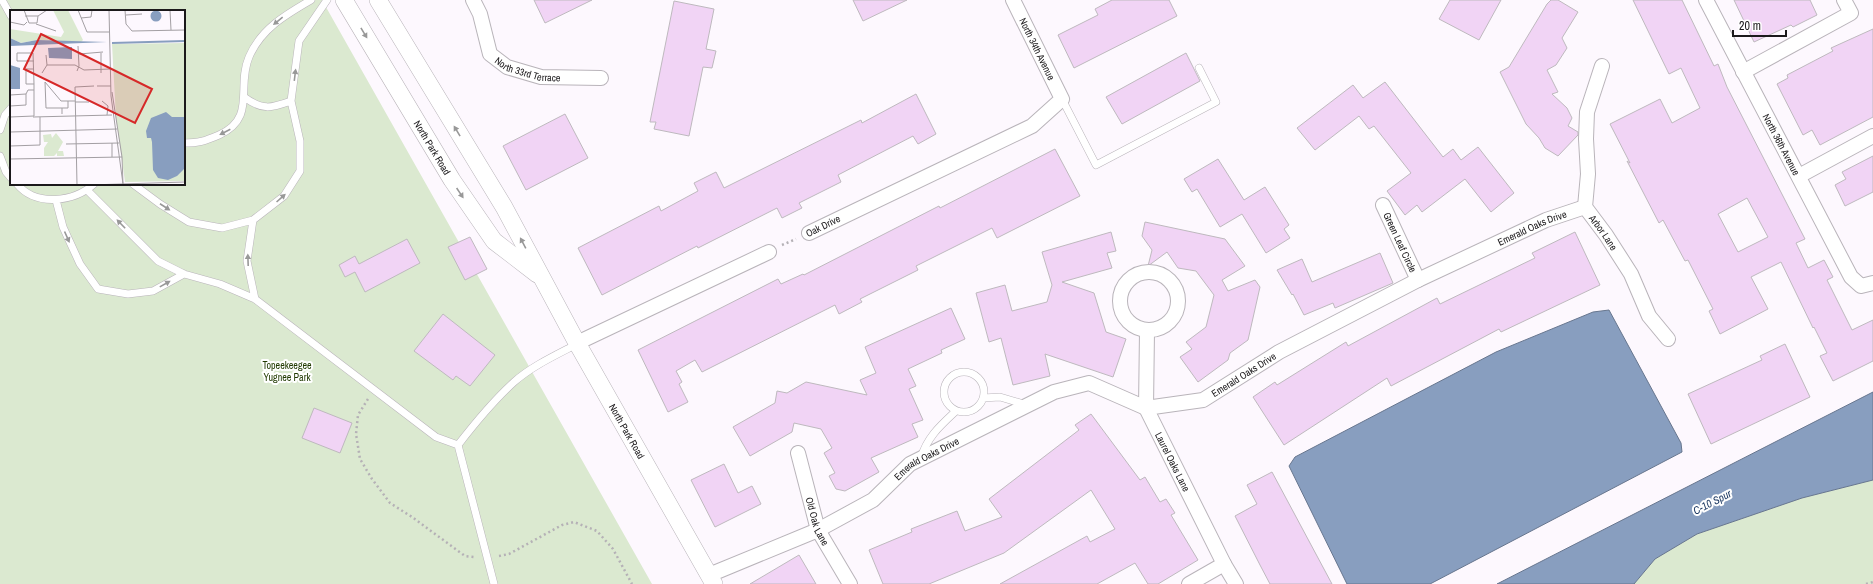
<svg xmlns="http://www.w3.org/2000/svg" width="1873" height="584" viewBox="0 0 1873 584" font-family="'Archivo Narrow',sans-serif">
<rect width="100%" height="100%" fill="#fdf8fe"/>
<path fill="#dbe9d0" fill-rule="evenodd" d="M0 0H322L652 584H0ZM11 11H184V184H11Z
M1873 480V584H1634L1655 559 1697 534 1802 498Z"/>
<path fill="#889ebf" stroke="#67768e" d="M1609 310 1681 443 1682 452 1430 584H1347L1289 466 1295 457 1496 352 1593 312Z
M1873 392V480L1802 498 1697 534 1655 559 1634 584H1497Z"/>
<path fill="#f1d4f5" stroke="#beb9be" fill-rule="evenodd" d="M534 0H592L545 23Z
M853 0H907L863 21Z
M1112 0H1169L1177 16 1074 68 1058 35 1098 15 1095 9Z
M1450 0H1501L1479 40 1439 19Z
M1551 0H1558L1578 12 1562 38 1567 48 1556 65 1547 70 1558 92 1552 94 1567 108 1572 118 1568 126 1578 132V135L1558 156 1545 148 1539 138 1526 124 1500 72 1509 67 1547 4Z
M1633 0H1682L1714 66 1718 64 1727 87 1805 239 1796 243 1808 268 1824 260 1833 277 1827 280 1852 330 1873 320V361L1833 381 1820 356 1827 353 1814 327 1813 328 1781 262 1751 277 1768 309 1720 334 1709 311 1713 309 1688 260 1685 261 1663 220 1659 223 1627 161 1630 163 1610 124 1660 99 1672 123 1700 108 1681 68 1669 74ZM1747 198 1768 237 1738 252 1718 214Z
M1734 0H1810L1817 15 1793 27 1791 25 1754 42Z
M674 1 714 9 706 49 716 51 712 68 703 67 689 136 654 129 656 122H650Z
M1873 29V117L1820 145 1812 130 1803 135 1777 84 1788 78 1787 75 1833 51 1831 48Z
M1186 53 1200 81 1122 124 1106 97Z
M1385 82 1443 157 1453 149 1461 160 1478 147 1514 193 1491 212 1465 179 1422 212 1417 205 1405 215 1387 191 1411 173 1374 126 1369 129 1359 116 1315 150 1297 128 1353 85 1363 98Z
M916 94 936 134 918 144 913 136 838 175 841 182 799 203 802 208 782 218 777 208 698 248 697 246 602 295 578 248 659 206 661 211 698 191 694 183 716 172 724 188 861 120 862 123Z
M565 114 588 158 526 190 503 146Z
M1055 149 1080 196 997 238 992 228 916 266 918 270 860 299 862 302 839 314 835 305 702 372 695 360 676 371 682 382 679 384 688 402 668 412 638 350 778 279 781 284 803 274 804 275 939 206 940 208Z
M1873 156V192L1845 206 1835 185 1846 179 1842 172Z
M1218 159 1244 200 1265 187 1289 225 1284 229 1290 238 1266 253 1242 214 1220 227 1197 189 1192 192 1184 179Z
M1145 222 1225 239 1245 266 1222 280 1228 291 1255 280 1260 287 1248 340 1230 353 1228 360 1198 382 1180 357 1192 349 1186 342 1206 327 1214 295 1196 271 1178 268 1167 252 1148 266 1152 250 1142 236Z
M1111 232 1116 251 1107 253 1112 268 1062 282 1094 293 1106 332 1126 339 1113 377 1045 354 1050 376 1013 385 1001 338 989 342 976 293 1005 285 1012 311 1047 302 1052 285 1042 252Z
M1575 232 1600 285 1501 332 1499 329 1391 386 1387 378 1284 445 1253 397 1275 382 1277 385 1346 342 1348 346 1437 298 1440 304 1535 258 1532 253Z
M470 237 487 269 465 280 448 247Z
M407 239 420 263 365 292 355 272 345 277 339 265 355 256 359 264Z
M1380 253 1393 283 1335 308 1333 303 1304 315 1293 294 1292 295 1277 270 1302 259 1312 282Z
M951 308 965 339 941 350 942 353 908 369 916 386 909 389 923 420 912 424 918 437 871 458 879 472 845 491 836 489 829 476 835 473 824 453 832 448 821 429 794 423 792 432 750 456 733 427 775 403 777 391 787 393 806 382 867 395 860 380 876 373 865 347Z
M443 314 495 355 470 386 456 376 453 380 414 351Z
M1785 344 1810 397 1711 444 1688 394 1762 360 1760 356Z
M314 408 352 423 340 453 302 438Z
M1091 414 1140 480 1145 477 1160 502 1166 499 1175 513 1171 515 1198 560 1158 584H1148L1135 563 1097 584H1000L1087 536 1090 542 1115 529 1091 490 1004 553 929 584H883L869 550 912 532 911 529 957 511 965 531 1002 517 989 499 1079 430 1075 425Z
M724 464 738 493 752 486 761 504 715 527 691 480Z
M1272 472 1332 584H1270L1260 565 1235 516 1257 504 1247 485Z
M799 555 816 584H750Z"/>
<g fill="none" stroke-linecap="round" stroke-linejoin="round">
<defs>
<path id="service" d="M2 0 11 16
M244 97C263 111 271 108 291 101
M1062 99 1096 165 1216 102 1199 68
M0 130 5 115 11 108
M184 143C199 143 205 141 219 135 257 118 236 87 249 57 261 29 285 15 311 0
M0 156 6 172 11 178
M17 184C36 207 74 202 94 184
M133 184 160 204 189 222 222 228 253 220 284 196 300 171V141L291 101 299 41 327 0
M87 190 158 261 184 274 220 284 255 299 436 437 458 445 494 584
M56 200 63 227 80 264 98 289 128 294 153 291 184 274
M253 220 247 261 255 299
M944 392a20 20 0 1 1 40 0a20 20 0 1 1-40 0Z
M983 398 1000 397 1027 405
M458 445C475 423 493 401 514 382 532 366 556 355 577 344
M921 458C927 437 941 425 956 411"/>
<g id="minor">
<path id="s1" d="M473 0 480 14 490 54 507 67 541 77 601 78"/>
<path id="s2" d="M1706 0 1851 277 1861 286 1873 283"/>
<path id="s3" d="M1602 66 1587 112 1586 139 1588 174 1585 207 1606 235 1631 274 1649 316 1668 339"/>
<path d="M1743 72 1851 13 1844 0"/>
<path d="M1799 176 1873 136"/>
<path id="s4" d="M1383 205 1418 280"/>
<path d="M809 233 1032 126 1062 99 1013 0"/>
<circle cx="1149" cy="301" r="29"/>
<path id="s5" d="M1147 331 1146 408 1224 564 1236 584"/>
<path d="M577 343 769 252"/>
<path id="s6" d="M798 453 818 530 850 584"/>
<path id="s7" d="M709 575 818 530 873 500 910 464 1054 392 1089 383 1146 408 1203 400 1279 352 1418 280 1546 220 1585 207"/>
<path d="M1189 584 1224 564"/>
</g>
<g id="tertiary">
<path id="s8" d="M344 0 452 180 494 241 537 274"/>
<path id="s9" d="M378 0 504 207 577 343 714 584"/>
</g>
</defs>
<use href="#service" stroke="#b9b4ba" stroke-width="8"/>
<use href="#minor" stroke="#b9b4ba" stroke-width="16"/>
<use href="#tertiary" stroke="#b9b4ba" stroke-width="18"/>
<path stroke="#b5b1b6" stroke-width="2.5" stroke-dasharray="2 3" stroke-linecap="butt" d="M782 245 796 239
M368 399 358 415 356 434 360 459 372 479 390 503 412 517 465 556 474 557
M499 556 509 554 562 525 574 522 597 531 613 549 632 584
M1866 584 1873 582"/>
<use href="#service" stroke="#fff" stroke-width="7"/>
<use href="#minor" stroke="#fff" stroke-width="14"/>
<use href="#tertiary" stroke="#fff" stroke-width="17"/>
</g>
<defs><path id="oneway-solid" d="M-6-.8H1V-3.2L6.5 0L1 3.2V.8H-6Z"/></defs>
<g fill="#989898">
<use href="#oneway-solid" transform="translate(278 21) rotate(141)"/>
<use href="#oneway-solid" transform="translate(364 33) rotate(59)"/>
<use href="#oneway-solid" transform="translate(295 75) rotate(-83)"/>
<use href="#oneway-solid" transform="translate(457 131) rotate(-121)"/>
<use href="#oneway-solid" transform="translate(225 132) rotate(153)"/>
<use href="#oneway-solid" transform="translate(460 193) rotate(56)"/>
<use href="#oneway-solid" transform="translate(281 198) rotate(-42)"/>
<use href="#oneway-solid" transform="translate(165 207) rotate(33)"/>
<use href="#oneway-solid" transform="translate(121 224) rotate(-134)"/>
<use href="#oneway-solid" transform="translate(67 237) rotate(66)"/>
<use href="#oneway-solid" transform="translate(523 243) rotate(-118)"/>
<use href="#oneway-solid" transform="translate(248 260) rotate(-92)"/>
<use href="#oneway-solid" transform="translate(165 284) rotate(-29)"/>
</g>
<g text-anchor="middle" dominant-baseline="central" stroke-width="4" stroke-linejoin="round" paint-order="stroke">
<g font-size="10" fill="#1b191b" stroke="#fff">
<text transform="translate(1037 49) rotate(64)">North 34th Avenue</text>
<text stroke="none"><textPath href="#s1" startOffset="99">North 33rd Terrace</textPath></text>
<text stroke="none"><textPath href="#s2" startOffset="163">North 36th Avenue</textPath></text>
<text stroke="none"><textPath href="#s8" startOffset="172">North Park Road</textPath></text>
<text transform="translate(823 226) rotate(-26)">Oak Drive</text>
<text stroke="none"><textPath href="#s7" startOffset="921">Emerald Oaks Drive</textPath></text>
<text stroke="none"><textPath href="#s3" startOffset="175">Arbor Lane</textPath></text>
<text stroke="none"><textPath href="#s4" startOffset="41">Green Leaf Circle</textPath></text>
<text stroke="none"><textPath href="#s7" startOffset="597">Emerald Oaks Drive</textPath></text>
<text stroke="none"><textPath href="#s9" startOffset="498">North Park Road</textPath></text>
<text stroke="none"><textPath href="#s7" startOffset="249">Emerald Oaks Drive</textPath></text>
<text stroke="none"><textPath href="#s5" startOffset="137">Laurel Oaks Lane</textPath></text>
<text stroke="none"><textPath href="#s6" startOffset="71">Old Oak Lane</textPath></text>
</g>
<g font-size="10" fill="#213a02" stroke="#fff">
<text x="287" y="365">Topeekeegee<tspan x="287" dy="12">Yugnee Park</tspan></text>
</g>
<g font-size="11" font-style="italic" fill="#17345f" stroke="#fff">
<text transform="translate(1712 502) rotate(-27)">C-10 Spur</text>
</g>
</g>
<g transform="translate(10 10)">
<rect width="175" height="175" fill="#fdf8fe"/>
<path d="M43 0H58L73 30 71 32 27 30 11 33 0 28V19L51 27 54 22ZM175 33V171L115 172 106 108 102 34ZM46 123 53 132 48 141H53L54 146H47V143L44 146H34V138L38 132H34L33 125 41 124 42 128Z" fill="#dbe9d0"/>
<path d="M140.5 6a5.5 5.5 0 1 1 11 0a5.5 5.5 0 1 1-11 0ZM0 28 11 33 27 30 97 32 0 36ZM62 37V49L39 48 38 38ZM0 55 10 58V79H0ZM156 102 162 107H175L174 159 167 166 158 170 148 168 143 160 142 132 141 128H137L136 121 141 108Z" fill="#889ebf"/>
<path fill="none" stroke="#889ebf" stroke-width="2" d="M102 33 175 31"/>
<path fill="none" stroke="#a39fa3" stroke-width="1" d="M14 0 19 13H27L28 6M68 0 77 22H99M99 0 101 86 113 174M115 0 116 14 122 21 175 20M160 0 161 20M116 5 132 4M15 6H28L37 0M71 8 81 7 82 0M0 12 14 15 17 12M26 14 46 21M91 43V63M69 44 93 42M37 55H65L74 60 100 59M67 61 69 56 68 36M32 63 37 55 36 45M35 72 36 98H52M35 72 51 91H65M24 74H16V59H24M87 76H101M102 82 112 147 113 175M0 85 16 84 18 80H24M92 91 98 96 97 105M65 92H79M0 96 16 95V84M52 104V98H58V91M0 107 24 106V74L23 43H7V51H24M23 107 102 105M0 122 107 119M102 133V147M56 134 109 133M0 136 30 135V107M0 149 112 147M67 175 65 77 84 76M79 175 175 172"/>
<path fill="#d62828" fill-opacity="0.15" stroke="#d62828" stroke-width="2" d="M31 24 142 79 125 113 14 59Z"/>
<rect width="175" height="175" fill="none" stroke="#1b191b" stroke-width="2"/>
</g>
<path d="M1733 30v6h53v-6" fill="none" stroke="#1b191b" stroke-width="2"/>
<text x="1739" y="30" font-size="12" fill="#1b191b" stroke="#ffffff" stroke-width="3" paint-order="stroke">20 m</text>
</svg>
